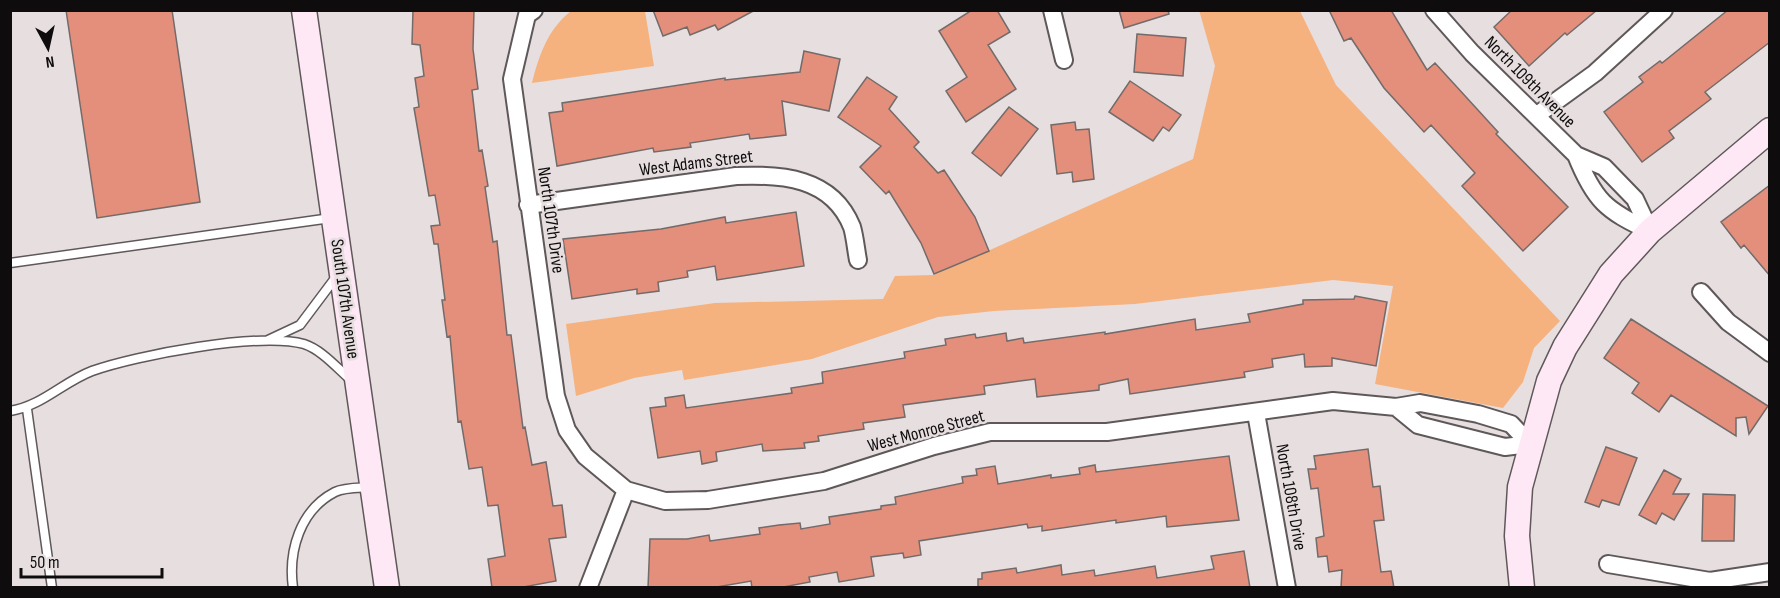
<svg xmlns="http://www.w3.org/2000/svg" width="1780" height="598" viewBox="0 0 1780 598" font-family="'Sofia Sans Condensed',sans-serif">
<rect width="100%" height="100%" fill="#e7dee0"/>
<path fill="#f5b27f" d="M1199 10 1300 11 1336 85 1560 321 1534 348 1523 382 1503 408 1375 384 1393 286 1333 280 1135 304 994 311 938 317 812 359 684 380 682 370 634 378 576 396 566 324 715 303 883 299 895 276 934 275 1193 159 1215 66Z
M571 11H645L654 66 532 83C539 55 548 29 571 11Z"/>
<path fill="#e48e7c" stroke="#726b69" stroke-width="1.5" d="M66 10H172L200 202 97 218Z
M413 10H474L473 49 478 89 472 90 479 151 482 150 488 186 485 187 493 242 497 241 507 335H511L523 428 525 427 532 465 546 462 553 506 562 505 566 537 549 539 556 581 518 588H492L488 559 505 556 498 505 488 506 482 467 469 469 461 421 458 422 450 336 447 337 442 300H445L438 244H434L431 226 440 225 435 195 429 196 414 108 419 107 415 78 424 76 420 45 412 44Z
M653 10H755L718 30 715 25 690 35 687 27 663 36Z
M972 10H997L1010 32 988 45 1016 89 966 122 946 91 967 77 939 31Z
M1119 10H1168L1169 14 1124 28Z
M1329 10H1391L1427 70 1435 63 1498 132 1496 134 1568 207 1523 251 1462 186 1475 173 1431 125 1424 132 1384 88 1351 38 1344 41Z
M1512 10H1597L1567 35 1565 33 1529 66 1494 27Z
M1728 10H1770V42L1705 92 1711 99 1669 131 1674 138 1642 162 1604 112 1643 82 1639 77 1660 61 1662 63Z
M1137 34 1186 38 1183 76 1134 72Z
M804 51 840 59 829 111 782 101 786 135 750 139 749 134 690 143 691 147 654 152 653 148 557 166 549 113 563 111 562 103 725 78V80L800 72Z
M867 77 897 97 889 109 919 142 914 147 938 173 944 170 975 217 989 251 934 274 921 243 889 191 886 194 860 167 881 146 838 117Z
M1130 81 1181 115 1169 131 1163 127 1153 141 1109 112Z
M1009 107 1038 129 1001 176 972 153Z
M1075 122 1076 130 1089 129 1094 179 1073 182 1072 172 1057 174 1051 125Z
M1770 185V276L1744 245 1741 248 1721 222Z
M796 212 804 266 717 280 715 266 687 271 688 277 658 282 659 291 637 294V289L572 299 563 239 661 229 725 217 726 223Z
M1355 296 1387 302 1376 366 1332 358V366L1305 367 1304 354 1272 359 1273 367 1244 372 1245 377 1130 394 1128 379 1099 385V390L1037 397 1035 379 984 386 985 394 903 405 905 417 863 423 864 429 818 436 819 441 804 443 805 448 763 451 762 444 716 452 717 461 702 464 700 451 658 458 650 408 666 406 665 398 684 395 686 408 792 393 791 388 823 383 822 372 905 358 904 352 946 345 945 339 975 334 976 338 1006 333 1007 341 1023 338 1024 343 1105 332V334L1195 319 1196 330 1250 322 1248 314 1303 304V300L1354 299Z
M1631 319 1768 406 1749 434 1746 417 1736 418V436L1671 395 1659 412 1632 393 1639 383 1604 358Z
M1606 447 1637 458 1619 505 1602 500 1599 507 1585 502Z
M1368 449 1373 487 1380 486 1384 520 1374 521 1381 572 1391 571 1394 588H1341L1342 570 1329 572 1327 556 1318 557 1316 538 1324 536 1318 488 1311 489 1308 469H1316L1314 456Z
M1229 456 1239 520 1167 527 1166 516 1116 523V520L1042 531V526L1028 528 1027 524 919 541 921 555 904 558 903 553 871 557 874 576 839 582 837 572 809 577 810 582 778 588H752L751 581 711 588H648L650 539H687L709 535 710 541 760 534 759 528 779 525 800 523 801 529 830 524 829 517 881 509V506L896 504 895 497 963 483 962 477 977 475 976 469 995 466 998 484 1051 475V478L1080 474 1079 468 1095 465 1096 472Z
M1664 470 1681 479 1673 494H1689L1674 520 1662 513 1656 524 1639 515Z
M1703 494 1735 495 1734 541H1702Z
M1244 551 1250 588H978V579H982V573L1016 568 1017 573 1061 565 1062 575 1094 570 1095 576 1155 566 1157 578 1214 569 1211 556Z"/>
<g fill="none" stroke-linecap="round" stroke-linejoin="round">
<defs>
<path id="lane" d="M10 263 331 218
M268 340 300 325 336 277
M27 409 52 588
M10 411C42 406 63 382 92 371 137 355 259 332 304 344 322 350 337 368 351 380
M293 588C288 551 300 510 335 492 345 487 361 488 372 487"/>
<path id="street" d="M534 10 527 15 512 79 556 396 567 430 585 456 626 490 665 501 708 500 824 481 934 446 990 432H1107L1333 401 1396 407 1420 403 1478 414 1511 424 1530 444
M1052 10 1064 60
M1434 10 1472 53 1576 155 1604 167 1635 199 1650 231
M1537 115 1595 73 1664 10
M1576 155C1594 200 1606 211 1650 231
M528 205 736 176C781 174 832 177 852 227 855 237 856 250 858 260
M1701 292 1728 322 1770 353
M1396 407 1418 425 1505 447 1530 444
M1256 413 1287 588
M1608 564 1710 581 1770 572
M588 588 626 490"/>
<path id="secondary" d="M304 10 387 588
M1522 588 1517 536 1520 487 1549 381 1565 347 1611 274 1650 231 1770 130"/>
</defs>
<use href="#lane" stroke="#5f5859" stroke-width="11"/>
<use href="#street" stroke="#5f5859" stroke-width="20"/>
<use href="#secondary" stroke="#5f5859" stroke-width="27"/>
<use href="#lane" stroke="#fff" stroke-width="8"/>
<use href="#street" stroke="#fff" stroke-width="16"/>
<use href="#secondary" stroke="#ffe8f6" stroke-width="24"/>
</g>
<g text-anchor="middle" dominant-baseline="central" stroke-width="5" stroke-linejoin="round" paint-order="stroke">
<g font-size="18" fill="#0e0c0c" stroke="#e7dee0">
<text transform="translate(1530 82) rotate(45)">North 109th Avenue</text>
<text transform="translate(696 163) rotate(-7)">West Adams Street</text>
<text transform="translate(551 220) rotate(82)">North 107th Drive</text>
<text transform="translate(345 299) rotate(82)">South 107th Avenue</text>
<text transform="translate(926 431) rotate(-15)">West Monroe Street</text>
<text transform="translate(1291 497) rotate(80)">North 108th Drive</text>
</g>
</g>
<rect width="1780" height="598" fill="none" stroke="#0e0c0c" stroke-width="24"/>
<g transform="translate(48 48) rotate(172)" stroke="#e7dee0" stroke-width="4.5" paint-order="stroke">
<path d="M0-4.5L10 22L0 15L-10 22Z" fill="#0e0c0c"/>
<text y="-9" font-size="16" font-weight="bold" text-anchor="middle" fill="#0e0c0c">N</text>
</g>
<path d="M21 568v9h141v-9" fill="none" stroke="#0e0c0c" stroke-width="3"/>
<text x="30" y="568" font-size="18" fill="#0e0c0c" stroke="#e7dee0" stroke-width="4.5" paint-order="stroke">50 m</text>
</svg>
